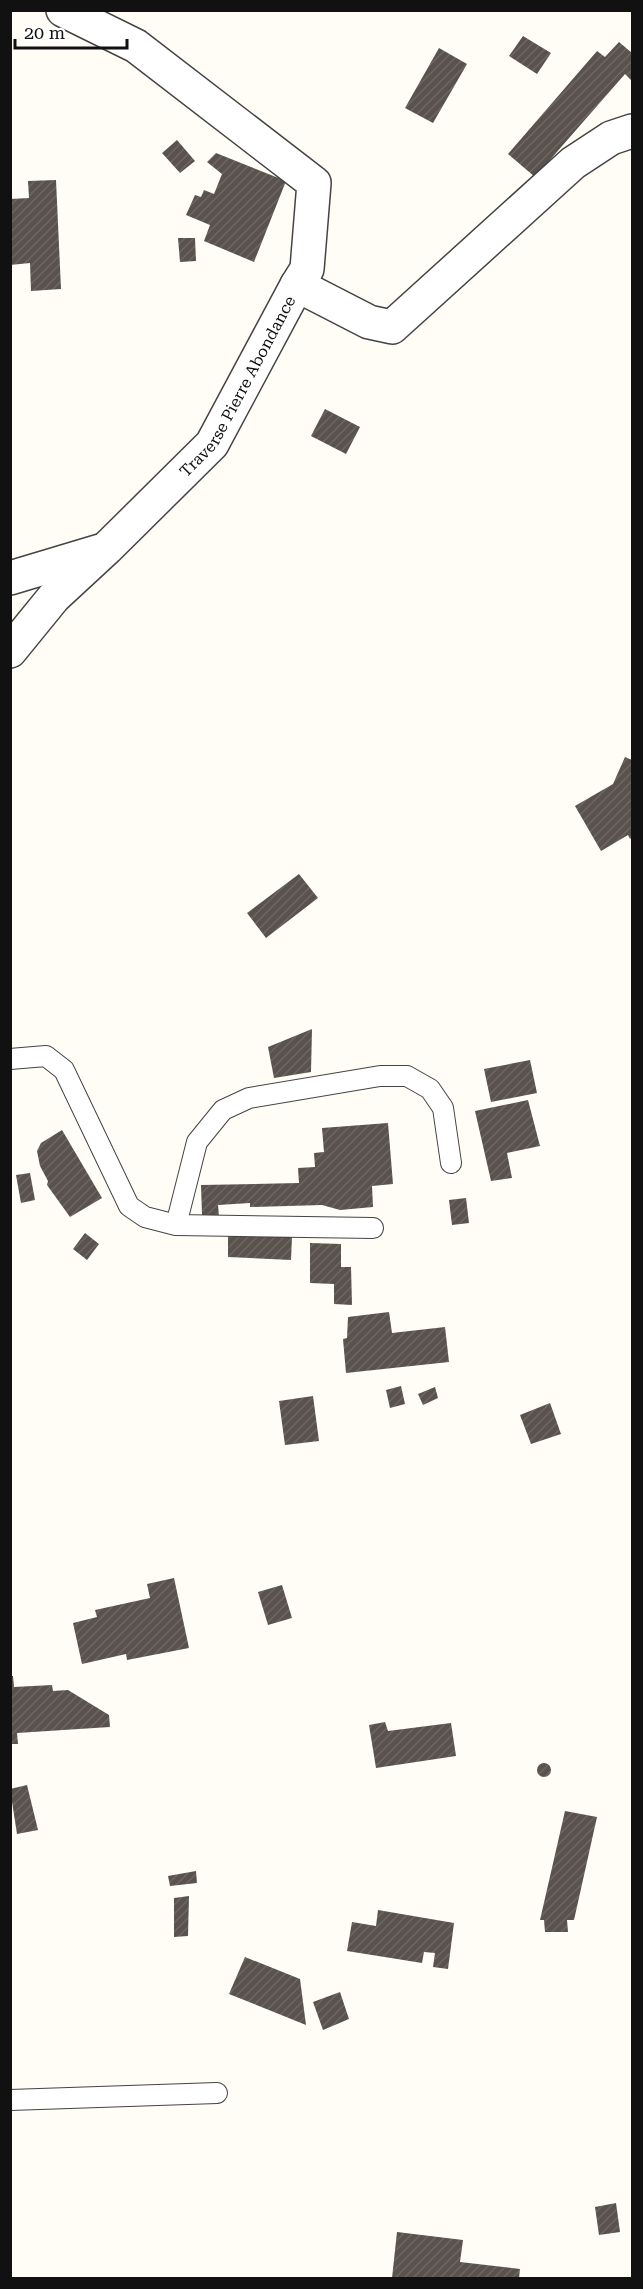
<svg xmlns="http://www.w3.org/2000/svg" width="643" height="2289" viewBox="0 0 643 2289" font-family="'Roboto Serif',serif">
<defs>
<pattern id="building-hatch" width="6" height="6" patternUnits="userSpaceOnUse" patternTransform="scale(1.5)"><rect width="6" height="6" fill="#5a524d"/><path d="M-1 1l2-2M0 6l6-6M5 7l2-2" fill="none" stroke="#6d6662"/></pattern>
</defs>
<rect width="100%" height="100%" fill="#fffdf5"/>
<path fill="url(#building-hatch)" d="M523 36 551 53 537 74 509 56Z
M619 42 632 53V81L625 74 535 177 508 154 597 51 605 57Z
M439 48 467 64 433 123 405 108Z
M177 140 195 161 180 173 162 153Z
M216 153 286 181 254 262 204 241 210 225 186 215 195 195 201 197 204 190 214 194 222 174 207 162Z
M56 180 61 289 31 291 30 263 10 265V199L29 198 28 181Z
M178 238H195L196 261 180 262Z
M325 409 360 427 346 454 311 436Z
M625 757 632 760V837L630 839 628 835 601 851 575 806 613 784Z
M299 874 318 898 266 938 247 913Z
M312 1029 311 1072 274 1078 268 1047Z
M530 1060 537 1093 491 1102 484 1069Z
M528 1100 540 1146 507 1153 512 1178 491 1181 475 1111Z
M388 1123 393 1184 372 1186 373 1207 340 1210 322 1205 250 1207V1203L218 1205 219 1216 202 1215 201 1185 299 1183 298 1168 315 1167 314 1153 324 1152 322 1128Z
M62 1130 102 1198 70 1217 47 1185 48 1181 40 1166 37 1151 41 1143Z
M30 1173 35 1200 21 1203 16 1175Z
M466 1198 469 1223 452 1225 449 1200Z
M85 1233 99 1244 87 1260 73 1249Z
M228 1234 292 1237 291 1260 228 1257Z
M310 1243 341 1244V1267H351L352 1305 334 1304V1284L310 1283Z
M389 1312 392 1333 445 1327 449 1362 346 1373 343 1339 347 1338 348 1317Z
M401 1386 405 1404 390 1408 386 1390Z
M435 1387 438 1398 423 1405 418 1394Z
M313 1396 319 1441 285 1445 279 1401Z
M550 1403 561 1434 531 1444 520 1415Z
M174 1578 189 1648 127 1660 126 1654 82 1664 73 1623 97 1617 95 1610 150 1598 147 1584Z
M282 1585 292 1618 268 1625 258 1592Z
M10 1676H13L14 1687 52 1685 53 1691 68 1690 109 1715 110 1727 17 1733 18 1744H10Z
M385 1722 388 1731 451 1723 456 1756 376 1768 369 1725Z
M537 1770a7 7 0 1 1 14 0a7 7 0 1 1-14 0Z
M27 1785 38 1830 17 1834 10 1789Z
M565 1811 597 1817 574 1920H567L568 1932H545L544 1920H540Z
M196 1871 197 1883 170 1886 168 1876Z
M189 1896 188 1936 174 1937V1898Z
M378 1910 454 1923 448 1969 433 1967 435 1953 424 1952 422 1963 347 1951 352 1922 376 1926Z
M245 1957 300 1979 306 2025 229 1994Z
M340 1992 349 2019 323 2030 313 2002Z
M616 2203 620 2232 599 2235 595 2207Z
M397 2232 463 2240 460 2262 520 2269 519 2278H392Z"/>
<g fill="none" stroke-linecap="round" stroke-linejoin="round">
<defs>
<path id="service" d="M10 1059 46 1056 64 1070 129 1206 145 1217 176 1225 197 1142 223 1110 249 1098 380 1076H407L430 1089 443 1108 451 1163
M176 1225 373 1228
M10 2100 217 2093"/>
<g id="minor">
<path d="M63 10 136 46 314 183 307 269 297 285"/>
<path d="M10 578 100 551"/>
<path id="s1" d="M10 651 54 597 107 548 212 444 297 285 369 322 392 327 573 163 611 138 632 131"/>
</g>
</defs>
<use href="#service" stroke="#444" stroke-width="22"/>
<use href="#minor" stroke="#444" stroke-width="36"/>
<use href="#service" stroke="#fff" stroke-width="20"/>
<use href="#minor" stroke="#fff" stroke-width="33"/>
</g>
<g text-anchor="middle" dominant-baseline="central" stroke-width="6" stroke-linejoin="round" paint-order="stroke">
<g font-size="16" fill="#111" stroke="#fff">
<text stroke="none"><textPath href="#s1" startOffset="352">Traverse Pierre Abondance</textPath></text>
</g>
</g>
<rect width="643" height="2289" fill="none" stroke="#111111" stroke-width="24"/>
<path d="M15 39v9h112v-9" fill="none" stroke="#111111" stroke-width="3"/>
<text x="24" y="39" font-size="18" fill="#111111" stroke="#ffffff" stroke-width="4.5" paint-order="stroke">20 m</text>
</svg>
